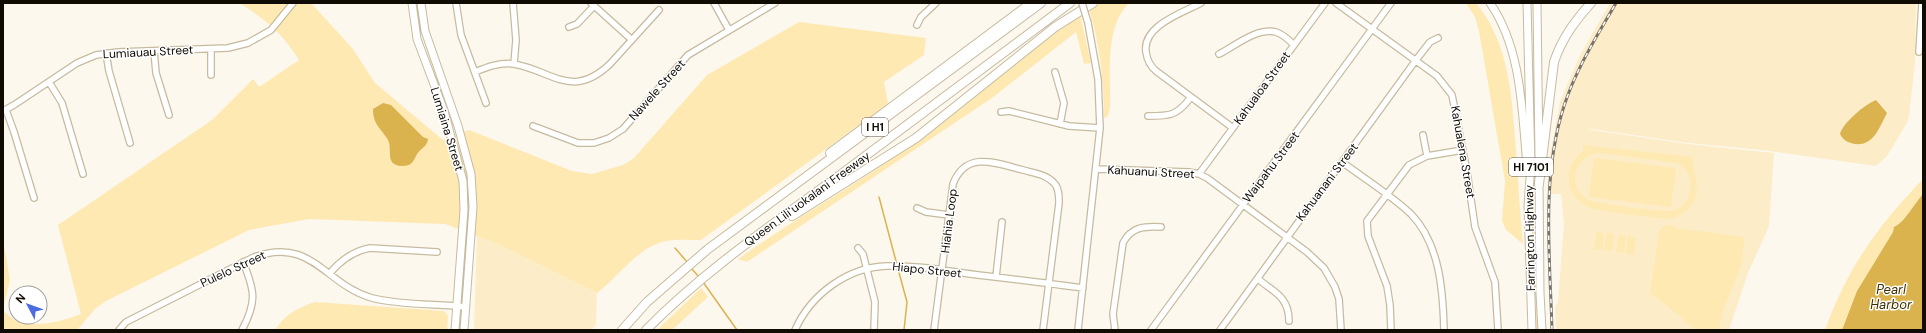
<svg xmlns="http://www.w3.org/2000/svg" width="1926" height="333" viewBox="0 0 1926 333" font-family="'DM Sans',sans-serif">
<rect width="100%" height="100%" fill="#fdf8ed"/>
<path fill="#fcedc8" d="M1610 3H1916L1915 63 1909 116 1907 123 1887 156 1876 166 1762 150 1688 143 1592 129 1585 132 1591 130 1688 144 1774 153 1769 226 1748 273 1729 330H1556L1555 307 1558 302 1564 224 1561 194H1547L1550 155 1560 102 1568 83 1580 55Z
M477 236 498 244 597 293 596 324 592 330H474Z"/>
<path fill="#ffe9b3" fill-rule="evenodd" d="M240 3H311L353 49 375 83 443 140 469 130 572 171 592 174 623 165 634 158 707 75 799 22 926 38 924 55 884 82 888 104 701 240C690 240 677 239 666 241 637 247 620 276 597 293L498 244 445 224 309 219 249 230 106 301 95 309 77 330H3V310C21 333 57 323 81 314L58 225 212 120 253 79 259 87 299 60C281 32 267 21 240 3Z
M1100 3H1129C1104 28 1111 74 1110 108L1108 116 1104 118C1104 81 1100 45 1089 9Z
M1466 3H1476C1510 44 1512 99 1516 150 1518 181 1520 213 1523 244L1506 230 1502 221 1505 181 1479 31 1475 17Z
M1529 3H1531L1539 330H1536Z
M1080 15 1091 63 1084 64 1076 32 992 98 747 262 738 259C794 219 854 186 910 146 969 105 1021 55 1080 15Z
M1583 145 1693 157C1691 171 1700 181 1696 196 1693 206 1684 215 1673 218 1662 220 1600 211 1588 207 1564 195 1562 167 1583 151ZM1601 153 1677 163C1685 168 1691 175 1691 185 1691 196 1685 206 1675 210 1665 213 1600 204 1589 200 1565 186 1574 155 1601 153Z
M1594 158 1676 168 1671 207 1589 197Z
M1923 179V194C1915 204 1904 222 1894 227L1893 232 1857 291 1842 330H1825C1847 268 1878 226 1923 179Z
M1666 225 1675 226V228L1745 237 1741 266 1724 308 1719 330H1694L1680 316 1650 293 1659 231Z
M1597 232 1604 233 1602 250 1594 249Z
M1607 233 1614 234 1612 251 1604 250Z
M1619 235 1626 236 1624 253 1616 252Z
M1628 236 1636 238 1634 255 1626 253Z
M3 240 10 280 3 308Z
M701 288 708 297 672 330H657Z
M315 302 444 311 448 316 447 330H275C284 315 299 307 315 302Z"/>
<path fill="#dab34e" d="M1876 100 1887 113C1879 128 1874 146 1855 144 1848 143 1843 140 1840 134 1843 123 1865 104 1876 100Z
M383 103 391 105 423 137 428 139C427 147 421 148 417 154 413 162 412 166 402 166 384 165 393 150 388 140 381 128 373 125 373 109Z
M1923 194V330H1842L1857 291 1893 232 1894 227C1904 223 1915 203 1923 194Z"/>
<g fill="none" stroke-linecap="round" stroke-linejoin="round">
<path stroke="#dab34e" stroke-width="1.5" d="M879 197 897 265
M675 248 688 263
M691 268 699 277
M898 269 907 302 904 330
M703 282 737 330"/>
<defs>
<path id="minor" d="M456 3 461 35 486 103
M513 3 516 40 514 64
M591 3 632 40
M714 3 729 30
M1201 3C1182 13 1142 26 1146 52 1147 59 1150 66 1156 71L1233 128
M1336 3 1437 76 1452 95 1467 172 1475 227 1495 282 1498 330
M917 25 921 17 936 3
M569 27 577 24 594 6
M211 49V75
M154 51 156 73 169 115
M1919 52 1922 3
M106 53 109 71 130 143
M1219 54C1235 46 1257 27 1276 32 1283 34 1289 40 1294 45
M475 72C487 67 500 62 514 64 553 71 572 100 610 64L659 10
M1055 72 1064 103 1060 124
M49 82 62 103 83 174
M6 110 14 132 34 198
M3 111 14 105 77 63 96 55 118 52 228 48 248 43 271 30 293 3
M1001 112 1009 111 1069 126 1100 128
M1148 116C1170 116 1177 116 1191 97
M533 126 578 143H594L609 138 623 129 688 55 775 3
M1423 135 1427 156
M1342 162C1365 179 1391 195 1411 214 1440 244 1443 291 1444 330
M1097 169 1189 172 1199 174 1207 178 1307 252 1324 268 1335 287 1339 299 1341 330
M1199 174 1325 3
M917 208 926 212 949 215
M858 248 863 254 875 302 874 330
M330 273C341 260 353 251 370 248L437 252
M996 277 1002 222
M1258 279C1274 292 1289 297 1289 321
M119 330 126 322 254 257C312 236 325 285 372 298 398 305 438 304 466 307
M242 330C257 302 255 291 243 262
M795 330C811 294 848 267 887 266 917 265 948 271 978 275 1013 279 1048 283 1083 288
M934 330 953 184C966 150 996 163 1023 170 1033 173 1046 174 1054 183 1059 188 1059 196 1059 203L1043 330
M1078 330 1100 128 1098 79 1088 23
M1115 330 1113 314 1123 243C1131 227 1144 226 1161 227
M1151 330 1391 3
M1220 330 1416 60 1430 42 1438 38
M1391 330 1390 305 1387 286 1368 236 1367 221 1409 165 1427 156 1463 150"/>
<path id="major" d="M412 3 417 39 444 111 463 181 464 210 455 330
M421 3 425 31 458 126 471 174 473 207 464 330
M1490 3C1522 49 1522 112 1527 166
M1527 3 1531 164 1528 206 1532 330
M1537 3 1539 159
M1539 179 1540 293 1542 330"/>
<path id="highway" d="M830 153 1031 3
M1539 184 1554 62C1562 38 1575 21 1591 3
M792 216 916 138 1055 27 1093 3
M622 330 647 302 708 249 1041 3
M646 330C704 271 773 224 840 175 917 118 993 60 1070 3"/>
</defs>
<use href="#minor" stroke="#c6bb9f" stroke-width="8"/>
<use href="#major" stroke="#c6bb9f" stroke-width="9"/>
<use href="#highway" stroke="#c6bb9f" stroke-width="10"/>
<use href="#minor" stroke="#fff" stroke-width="5.5"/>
<use href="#major" stroke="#fff" stroke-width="7"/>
<use href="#highway" stroke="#fff" stroke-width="8"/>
<defs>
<path id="rail" d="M1552 330C1550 257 1541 177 1564 106 1576 69 1597 36 1616 3"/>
</defs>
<use href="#rail" stroke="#79746b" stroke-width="3"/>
<use href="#rail" stroke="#fff" stroke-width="1.5" stroke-dasharray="4.5" stroke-linecap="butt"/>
<defs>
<path id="minor-bridge" d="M1082 3 1088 23"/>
</defs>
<use href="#minor-bridge" stroke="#c6bb9f" stroke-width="8" stroke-linecap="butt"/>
<use href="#minor-bridge" stroke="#fff" stroke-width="5.5"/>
</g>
<g text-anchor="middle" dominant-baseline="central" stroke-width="3" stroke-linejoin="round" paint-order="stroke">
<g fill="#fff" stroke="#58554f" stroke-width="1">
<rect x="862" y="118" width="26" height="18" rx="3"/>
<rect x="1509" y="158" width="44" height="18" rx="3"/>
</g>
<g font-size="11" font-weight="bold" fill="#100c04">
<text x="875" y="127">I H1</text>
<text x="1531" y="167">HI 7101</text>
</g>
<g font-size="12" fill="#100c04" stroke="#fff">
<text transform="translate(148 52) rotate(-3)">Lumiauau Street</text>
<text transform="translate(1262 88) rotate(-54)">Kahualoa Street</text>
<text transform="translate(657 90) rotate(-48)">Nawele Street</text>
<text transform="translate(447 129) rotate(73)">Lumiaina Street</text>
<text transform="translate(1463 152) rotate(80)">Kahualena Street</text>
<text transform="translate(1271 167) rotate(-53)">Waipahu Street</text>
<text transform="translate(1151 172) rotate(3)">Kahuanui Street</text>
<text transform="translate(1327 182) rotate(-53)">Kahuanani Street</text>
<text transform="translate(807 199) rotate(-36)">Queen Liliʻuokalani Freeway</text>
<text transform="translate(949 221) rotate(-83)">Hiahia Loop</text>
<text transform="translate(1530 238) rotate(-91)">Farrington Highway</text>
<text transform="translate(233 269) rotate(-25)">Pulelo Street</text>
<text transform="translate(927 270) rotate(6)">Hiapo Street</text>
</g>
<g font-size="13" font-style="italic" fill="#3f3002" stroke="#fff">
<text x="1891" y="289">Pearl<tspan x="1891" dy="15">Harbor</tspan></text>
</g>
</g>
<rect width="1926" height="333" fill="none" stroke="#100c04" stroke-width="8"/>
<g transform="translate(28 305) rotate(311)"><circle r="19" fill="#ffffff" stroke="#9f9e9b"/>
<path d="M0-3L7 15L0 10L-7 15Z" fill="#4b6de1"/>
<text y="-6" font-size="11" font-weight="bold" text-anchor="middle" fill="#100c04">N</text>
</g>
</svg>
